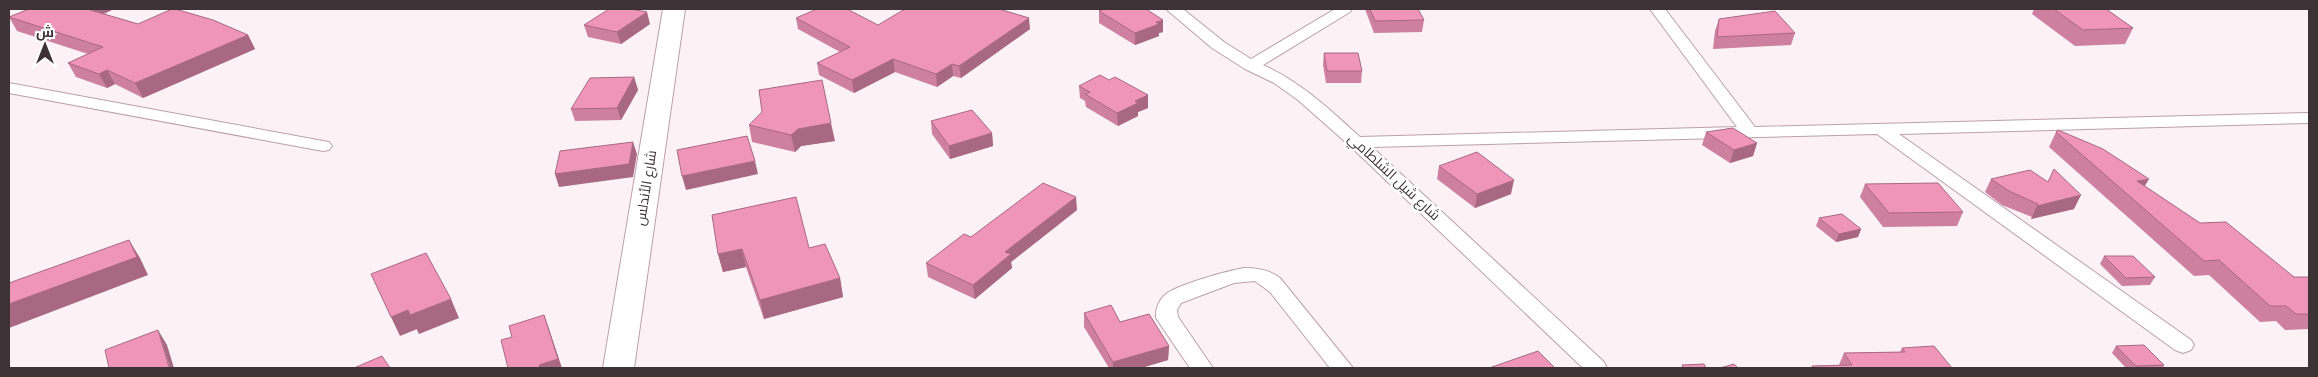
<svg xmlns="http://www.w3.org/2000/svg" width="2318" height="377" viewBox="0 0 2318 377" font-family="'Fira Sans',Cairo,sans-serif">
<rect width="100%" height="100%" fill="#fcf1f5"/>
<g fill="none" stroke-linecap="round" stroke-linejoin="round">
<defs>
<path id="street" d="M1166 9H1183L1224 42 1251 59 1335 9H1352L1350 12 1263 65C1301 82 1330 110 1360 137L1737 127 1650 9H1665L1755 127 2309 113V123L1899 134 2191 340 2194 345 2191 350 2183 353 2175 350 1877 134 1372 147 1604 362 1607 368H1583L1350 146 1298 100 1274 83 1245 69 1212 48Z
M9 83 323 141 329 142 332 146 329 150 323 151 9 93Z
M1244 268C1257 268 1270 270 1280 278L1353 368H1330L1270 292 1255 281 1234 283 1181 303 1177 310 1178 317 1213 368H1190L1156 318C1155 310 1159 299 1166 294 1179 284 1227 271 1244 268Z"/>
<path id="secondary" d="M663 9H685L634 368H603Z"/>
</defs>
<use href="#street" stroke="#baa1aa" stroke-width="2"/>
<use href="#secondary" stroke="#baa1aa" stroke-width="2"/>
<use href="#street" fill="#fff" fill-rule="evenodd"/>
<use href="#secondary" fill="#fff" fill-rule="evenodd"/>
</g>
<path fill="#ce80a0" d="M29 9H114L104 14 138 24 248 35 255 49 143 98 115 84 107 88 76 77 68 63 88 54 17 31 9 17Z
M1365 9H1418L1424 20 1422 32 1374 33Z
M2034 9H2106L2133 28 2125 44 2075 46 2032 14Z
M1099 11 1163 32 1159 33V36L1135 45 1099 23Z
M796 18 878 25 1030 29 961 78 953 76 937 87 895 72 854 93 819 75 817 63 840 52 798 29Z
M1719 19 1795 33 1791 45 1713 49 1715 31Z
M650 24 621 44 588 37 584 25Z
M1324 53 1362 71 1361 83H1326L1323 65Z
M634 77 638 90 621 120 575 121 571 109Z
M1109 80 1148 95V108L1138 112V116L1118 126 1086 107 1085 101 1080 98 1079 86Z
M931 121 992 133 993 146 950 159 932 134Z
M749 125 835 141 801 146 795 152 752 142Z
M1706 132 1757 143 1753 156 1730 163 1702 145Z
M2056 132 2145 186 2200 223 2294 277H2309V329L2285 330 2276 321 2260 322 2209 275 2194 276 2049 147Z
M1439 166 1511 194 1475 208 1437 179Z
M2054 169 2074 209 2031 219 2032 217 2002 205 1985 192 1991 179 2048 182Z
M1865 184 1963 212 1957 226 1883 227 1860 197Z
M1077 210 1011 262 1012 268 975 299 928 277 926 263 971 237Z
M1819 218 1861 229 1858 237 1836 242 1816 226Z
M809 248 840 278 843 297 764 319 746 267 723 272 718 254Z
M2104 256 2155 277 2150 285 2122 286 2100 264Z
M1084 313 1169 346 1168 360 1141 368H1109L1084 327Z
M2116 346 2164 365 2163 368H2126L2112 353Z
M1902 348 1952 368H1811L1812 366 1839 365 1844 353 1900 352Z"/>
<path fill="#a86882" d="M82 9H114L88 20Z
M647 12 650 24 621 44 617 32Z
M1029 18 1030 29 961 78 959 66Z
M1163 20V32L1159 33V36L1135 45V33L1156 22Z
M248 35 255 49 143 98 135 83Z
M893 59 895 72 854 93 852 80Z
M952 64 953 76 937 87 936 74Z
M107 70 115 84 107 88 99 74Z
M634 77 638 90 621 120 617 108Z
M1148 95V108L1138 112V116L1118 126 1117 113 1135 101Z
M831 123 835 141 801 146 795 152 791 135 798 129Z
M992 133 993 146 950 159 949 146Z
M633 142 637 154 633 177 559 187 555 174Z
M1757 143 1753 156 1730 163 1734 150Z
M755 161 758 174 686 190 682 176Z
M2149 179 2140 194 2137 181Z
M1514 180 1511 194 1475 208 1477 194Z
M2081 195 2074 209 2031 219 2037 206Z
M1076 197 1077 210 1011 262 1012 268 975 299 973 285 1005 252Z
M1861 229 1858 237 1836 242 1839 234Z
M129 240 140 258 148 275 9 328V304Z
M742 249 746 267 723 272 718 254Z
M840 278 843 297 764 319 760 300Z
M451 299 459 318 419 334 410 315Z
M408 310 417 329 400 336 391 317Z
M544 315 549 329 562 368H540L539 365Z
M158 330 167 345 174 368H170Z
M1169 346 1168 360 1141 368H1113V362Z"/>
<path fill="#f095ba" stroke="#a86882" d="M29 9H87L138 24 172 9H175L213 20 248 35 135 83 107 70 99 74 68 63 103 47 9 17Z
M609 9H631L647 12 617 32 584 25Z
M817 9H847L878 25 905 9H999L1029 18 959 66 952 64 936 74 893 59 852 80 817 63 850 47 796 18Z
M1105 9H1146L1163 20 1156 22 1159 24 1135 33 1099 11Z
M1370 9H1418L1424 20 1375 21Z
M2054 9H2106L2133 28 2083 30Z
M1775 11 1795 33 1717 37 1719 19Z
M1324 53H1358L1362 71H1327Z
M1100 75 1109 80 1115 77 1148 95 1135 101 1138 103 1117 113 1085 94 1090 92 1079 86Z
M634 77 617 108 571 109 590 78Z
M822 80 831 123 798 129 791 135 749 125 762 112 759 90Z
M972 110 992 133 949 146 931 121Z
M1733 128 1757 143 1734 150 1706 132Z
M2058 130 2103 149 2149 179 2137 181 2200 223 2226 222 2294 277H2309V314H2296L2286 306H2270L2219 260 2204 261 2056 132Z
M747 136 755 161 682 176 677 150Z
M633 142 629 164 555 174 560 151Z
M1477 152 1514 180 1477 194 1439 166Z
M2054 169 2081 195 2037 206 2038 204 2009 191 1991 179 2030 170 2048 182Z
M1043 183 1076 197 1005 252 1011 254 973 285 926 263 964 234 971 237Z
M1938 183 1963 212 1889 213 1865 184Z
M796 197 809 248 825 244 840 278 760 300 742 249 718 254 712 215Z
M1842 214 1861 229 1839 234 1819 218Z
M129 240 137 257 9 304V283Z
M426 253 451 299 410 315 408 310 391 317 371 274Z
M2104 256H2133L2155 277 2126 278Z
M1111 305 1120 322 1149 314 1169 346 1113 362 1084 313Z
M544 315 558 359 539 365 540 368H508L501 340 512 337 509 326Z
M158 330 169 367H171V368H109L105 350Z
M2144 345 2164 365 2136 366 2116 346Z
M1934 346 1952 368H1813L1812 366 1852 365 1844 353 1905 352 1902 348Z
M1538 351 1555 368H1489Z
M382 356 390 368H354Z
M1704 364 1706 368H1683L1682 365Z
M1734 364 1738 368H1720Z"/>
<g text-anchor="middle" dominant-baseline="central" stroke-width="5" stroke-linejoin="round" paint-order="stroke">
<g font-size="14" fill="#3d3337" stroke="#fff">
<text transform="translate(1394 177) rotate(43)">شارع شيل الشلطامي</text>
<text transform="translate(646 188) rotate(-81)">شارع الأندلس</text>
</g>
</g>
<rect width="2318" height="377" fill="none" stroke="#3d3337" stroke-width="20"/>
<g transform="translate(45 45)" stroke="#ffffff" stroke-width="4" paint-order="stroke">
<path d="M0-4L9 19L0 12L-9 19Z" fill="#3d3337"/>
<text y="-8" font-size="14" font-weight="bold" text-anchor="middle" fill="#3d3337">ش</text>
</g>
</svg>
